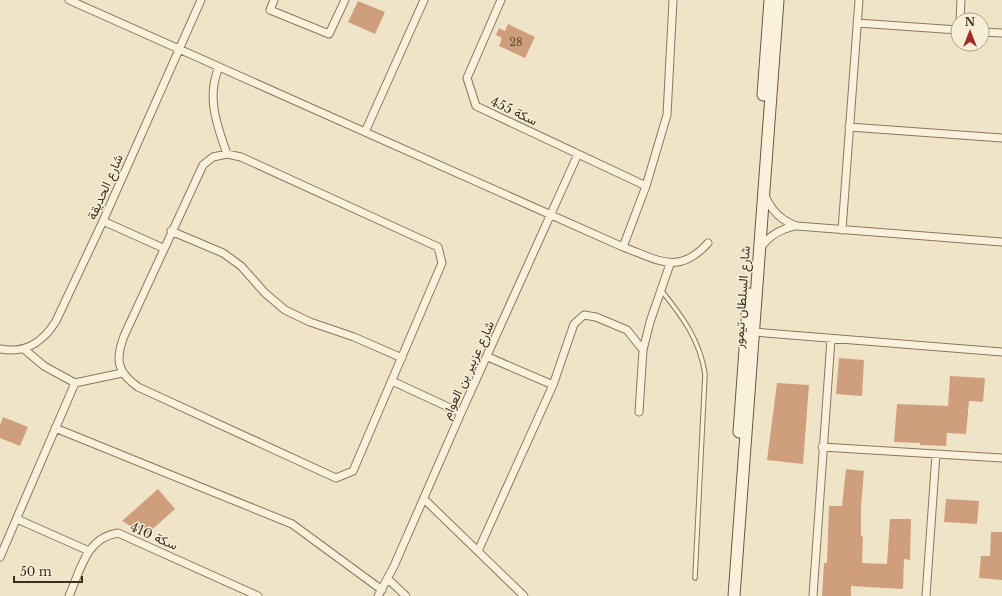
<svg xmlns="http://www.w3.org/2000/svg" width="1002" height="596" viewBox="0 0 1002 596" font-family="'Libre Baskerville',Vazirmatn,serif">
<rect width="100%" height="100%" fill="#f0e4c8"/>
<path fill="#cf9f7d" d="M358 1 385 12 375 34 348 22Z
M508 24 535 37 525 58 499 46 502 38 496 35 499 28 505 31Z
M839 358 864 360 862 396 836 394Z
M950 376 985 378 983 402 969 401 966 434 947 433 946 446 920 445V443L894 442 897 404 948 406Z
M777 383 809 385 803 464 767 460Z
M3 417 28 427 20 446 0 438V425Z
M846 469 864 471 861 507V536L863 537 862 563 887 564 890 519H911L910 560 904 559 903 589 851 586V596H822L824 563H827L829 506H842Z
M158 489 175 509 146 535 122 521Z
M946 499 979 501 977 524 944 522Z
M991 532H1002V580L979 578 981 556H990Z"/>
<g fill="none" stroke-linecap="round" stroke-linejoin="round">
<defs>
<path id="lane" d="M661 290C682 316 700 340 705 374L695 578"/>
<path id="street" d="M69 0 623 247C659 260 678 276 708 243
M274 0 270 10 329 34 345 0
M501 0 467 78 476 106 646 186
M960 20 961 0
M857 23 958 30
M982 32 1002 33
M219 67C206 97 217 125 227 154
M849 127 1002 138
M365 132 424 0
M227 154 241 157 438 247 442 263 353 471 336 478 138 387C117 372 115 360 124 336L203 165 213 157Z
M765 195C771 211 782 221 797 226L1002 242
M103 221 163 248
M842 230 859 0
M171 231 223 253 241 266 265 293 285 310 310 322 354 337 402 358
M623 247 646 186 667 115 673 0
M761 247C770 235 780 229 795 226
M754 332 1002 352
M0 349C26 354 43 342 56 321L103 221 201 0
M24 349 44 366 75 383 122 373
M643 350 650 322 670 264
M488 357 553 385
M392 381 461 413
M55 428 292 524 382 590
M822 447 1002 458
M424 499 524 596
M17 519 89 551
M478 551 553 385 574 324 584 315 596 317 627 330 643 350 639 412
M0 557 75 383
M388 579 406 596
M69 596C81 569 86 538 118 533L258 596
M378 596 394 566 461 413 578 154
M813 596 831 339
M926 596 936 454"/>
<path id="secondary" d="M763 95 770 0
M739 432 749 294
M734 596 778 0"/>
</defs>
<use href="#lane" stroke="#8d765c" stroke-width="5.5"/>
<use href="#street" stroke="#8d765c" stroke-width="9"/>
<use href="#secondary" stroke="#6f573f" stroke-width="13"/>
<use href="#lane" stroke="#faf1dc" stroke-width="3.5"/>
<use href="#street" stroke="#faf1dc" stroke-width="7"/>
<use href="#secondary" stroke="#faf1dc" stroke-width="11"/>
</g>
<g text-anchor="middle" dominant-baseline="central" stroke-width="3" stroke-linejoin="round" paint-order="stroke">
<g font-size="11" fill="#624a37">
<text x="516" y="42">28</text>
</g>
<g font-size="13" fill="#3d2e20" stroke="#f7eed8">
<text transform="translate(514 111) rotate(25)">سكة 455</text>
<text transform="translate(105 187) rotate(-66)">شارع الحديقة</text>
<text transform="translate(742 297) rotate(-86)">شارع السلطان تيمور</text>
<text transform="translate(468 370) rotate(-65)">شارع عزبير بن العوام</text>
<text transform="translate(154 536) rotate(24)">سكة 410</text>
</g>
</g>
<g transform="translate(970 32)"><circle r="19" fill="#f7eed8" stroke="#ada18e"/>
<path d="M0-3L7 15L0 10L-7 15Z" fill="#9e2a2b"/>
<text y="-6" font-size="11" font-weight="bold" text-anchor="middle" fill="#3d2e20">N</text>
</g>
<path d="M14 576v6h68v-6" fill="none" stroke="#3d2e20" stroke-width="2"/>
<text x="20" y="576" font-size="12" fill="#3d2e20" stroke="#f7eed8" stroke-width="3" paint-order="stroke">50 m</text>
</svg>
